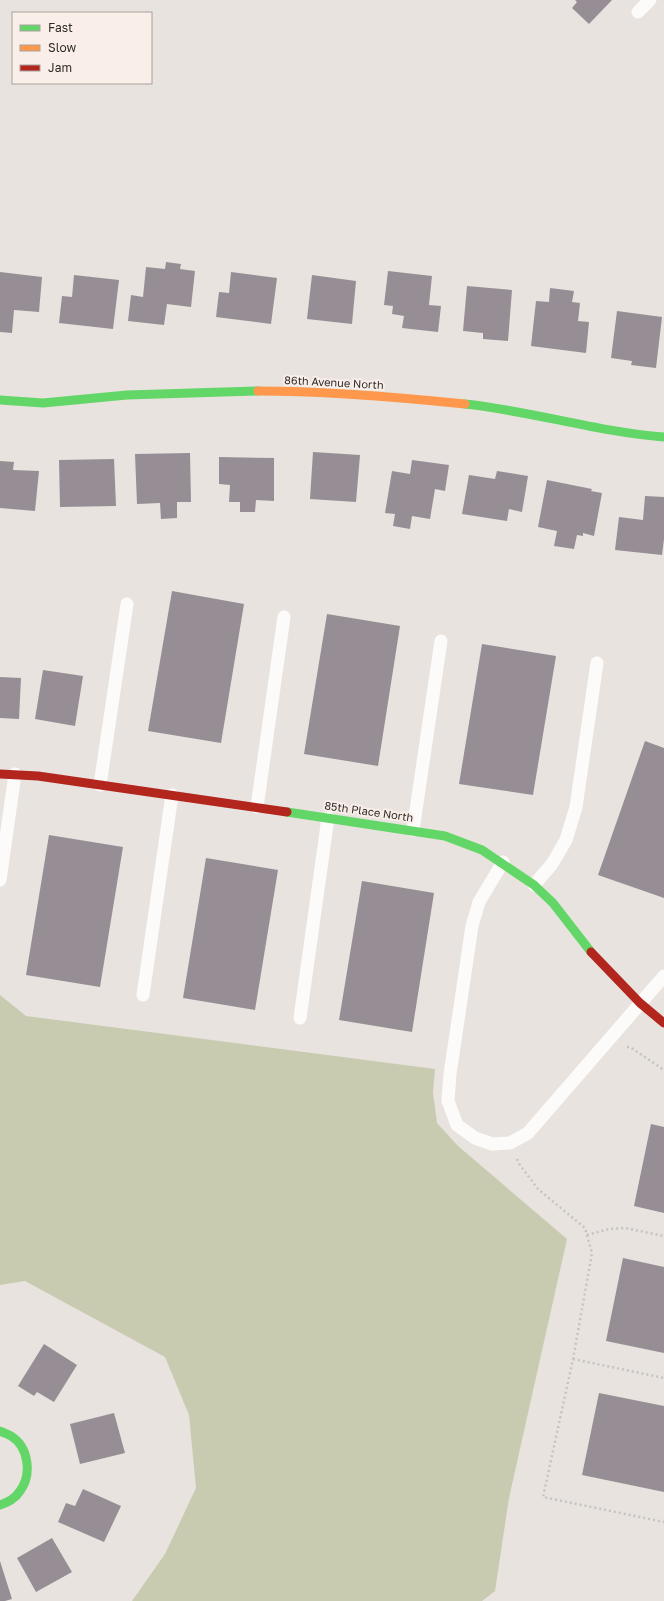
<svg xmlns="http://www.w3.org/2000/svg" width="664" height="1601" viewBox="0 0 664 1601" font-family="'Golos Text',sans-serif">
<rect width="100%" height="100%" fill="#e8e3de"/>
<path fill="#c8cbb0" d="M0 995 26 1016 435 1069 433 1093 437 1123 458 1146 567 1239 509 1498 495 1591 482 1601H132L165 1554 196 1488 189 1415 165 1357 25 1281 0 1285Z"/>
<path fill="#968e94" d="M575 0H612L589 24 572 8 577 2Z
M166 262 181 264 180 269 195 271 191 307 167 304 164 325 128 321 131 295 143 297 146 267 165 269Z
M388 271 432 276 429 305 441 306 438 332 402 328 404 316 392 314 393 306 384 305Z
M0 272 42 277 39 312 14 310 12 333 0 332Z
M231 272 277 278 271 324 216 317 219 292 229 293Z
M74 275 119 280 113 329 59 323 62 296 72 297Z
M312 275 356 281 352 324 307 319Z
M467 286 512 290 508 341 483 339V333L463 331Z
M550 288 574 291 572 302 580 303 578 321 589 322 586 353 531 346 536 301 549 302Z
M617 311 662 317 656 368 631 365 632 361 611 358Z
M313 452 360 455 356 502 310 499Z
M190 453 191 502H177V518L161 519 160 503 137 504 135 454Z
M219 457 274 458V501L256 500 255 512H240V502H229L230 485 219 484Z
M114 459 116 506 60 507 59 460Z
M412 460 449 465 445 491 435 489 430 519 412 516 410 529 393 526 395 514 385 513 392 471 410 474Z
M0 461 14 462 13 470 39 471 35 511 0 508Z
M497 471 528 476 522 512 509 509 507 521 462 514 469 475 495 479Z
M547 480 592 489 591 491 602 493 594 536 583 533V536L577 535 574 549 554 546 557 531 538 527Z
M645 496 664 497V539L662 555 615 550 619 517 643 520Z
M172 591 244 604 221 743 148 731Z
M327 614 400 626 378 766 304 754Z
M482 644 556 656 533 795 459 784Z
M43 670 83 676 75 726 35 719Z
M0 677 21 678 19 719 0 718Z
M645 741 664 748V898L598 875Z
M49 835 123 847 100 987 26 975Z
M206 858 278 870 255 1010 183 998Z
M362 881 434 893 412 1032 339 1020Z
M651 1124 664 1127V1213L634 1206Z
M623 1258 664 1267V1353L606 1341Z
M44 1344 77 1365 54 1402 37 1392 34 1396 18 1386Z
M599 1393 664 1406V1492L582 1475Z
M114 1413 125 1453 80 1464 70 1424Z
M83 1489 121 1506 104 1542 58 1522 66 1503 75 1506Z
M52 1538 72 1572 36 1592 17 1558Z
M0 1561 12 1599 5 1601H0Z"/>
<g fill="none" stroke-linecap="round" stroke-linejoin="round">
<path stroke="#c5c3c2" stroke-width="2.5" stroke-dasharray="2 3" stroke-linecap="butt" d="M627 1047H630L664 1070
M517 1159 520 1165 538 1189 585 1228 592 1253 573 1359 543 1497 664 1522
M587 1235 609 1229 625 1228 664 1236
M573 1359 664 1378"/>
<path stroke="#fcfbfa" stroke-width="13" d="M638 12 650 0
M100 785 127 604
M257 807 284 617
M413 830 441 641
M503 862 479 902 472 926 450 1074 448 1101 457 1125 475 1138 492 1144 510 1143 528 1133 664 976
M0 880 15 774
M534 885 552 864 566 840 576 807 597 663
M143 995 172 795
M300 1018 328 818"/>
<path stroke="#63d668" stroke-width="9" d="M0 400 43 403 127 395 258 391
M465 404C532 411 597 432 664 437
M287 812 445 836 482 850 534 885 553 903 591 952
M0 1431C4 1433 8 1434 11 1436 29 1447 32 1475 20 1491 15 1499 8 1502 0 1505"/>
<path stroke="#ff974d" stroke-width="9" d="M258 391C328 391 396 397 465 404"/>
<path stroke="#b3261e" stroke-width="9" d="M0 774 38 776 287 812
M591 952 640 1003 664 1023"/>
</g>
<g text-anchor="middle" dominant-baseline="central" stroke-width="4" stroke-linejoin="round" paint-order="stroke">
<g font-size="11" fill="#2f2b29" stroke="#f9efe8">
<text transform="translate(334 382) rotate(3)">86th Avenue North</text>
<text transform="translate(369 811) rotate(8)">85th Place North</text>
</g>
</g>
<rect x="12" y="12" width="140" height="72" fill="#f9efe8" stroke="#a8a19c"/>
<rect x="20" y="25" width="20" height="6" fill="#63d668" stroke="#a8a19c"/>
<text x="48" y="32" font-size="12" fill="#2f2b29">Fast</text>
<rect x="20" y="45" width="20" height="6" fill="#ff974d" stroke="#a8a19c"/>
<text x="48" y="52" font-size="12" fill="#2f2b29">Slow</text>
<rect x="20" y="65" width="20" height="6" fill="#b3261e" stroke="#a8a19c"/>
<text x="48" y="72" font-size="12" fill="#2f2b29">Jam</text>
</svg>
